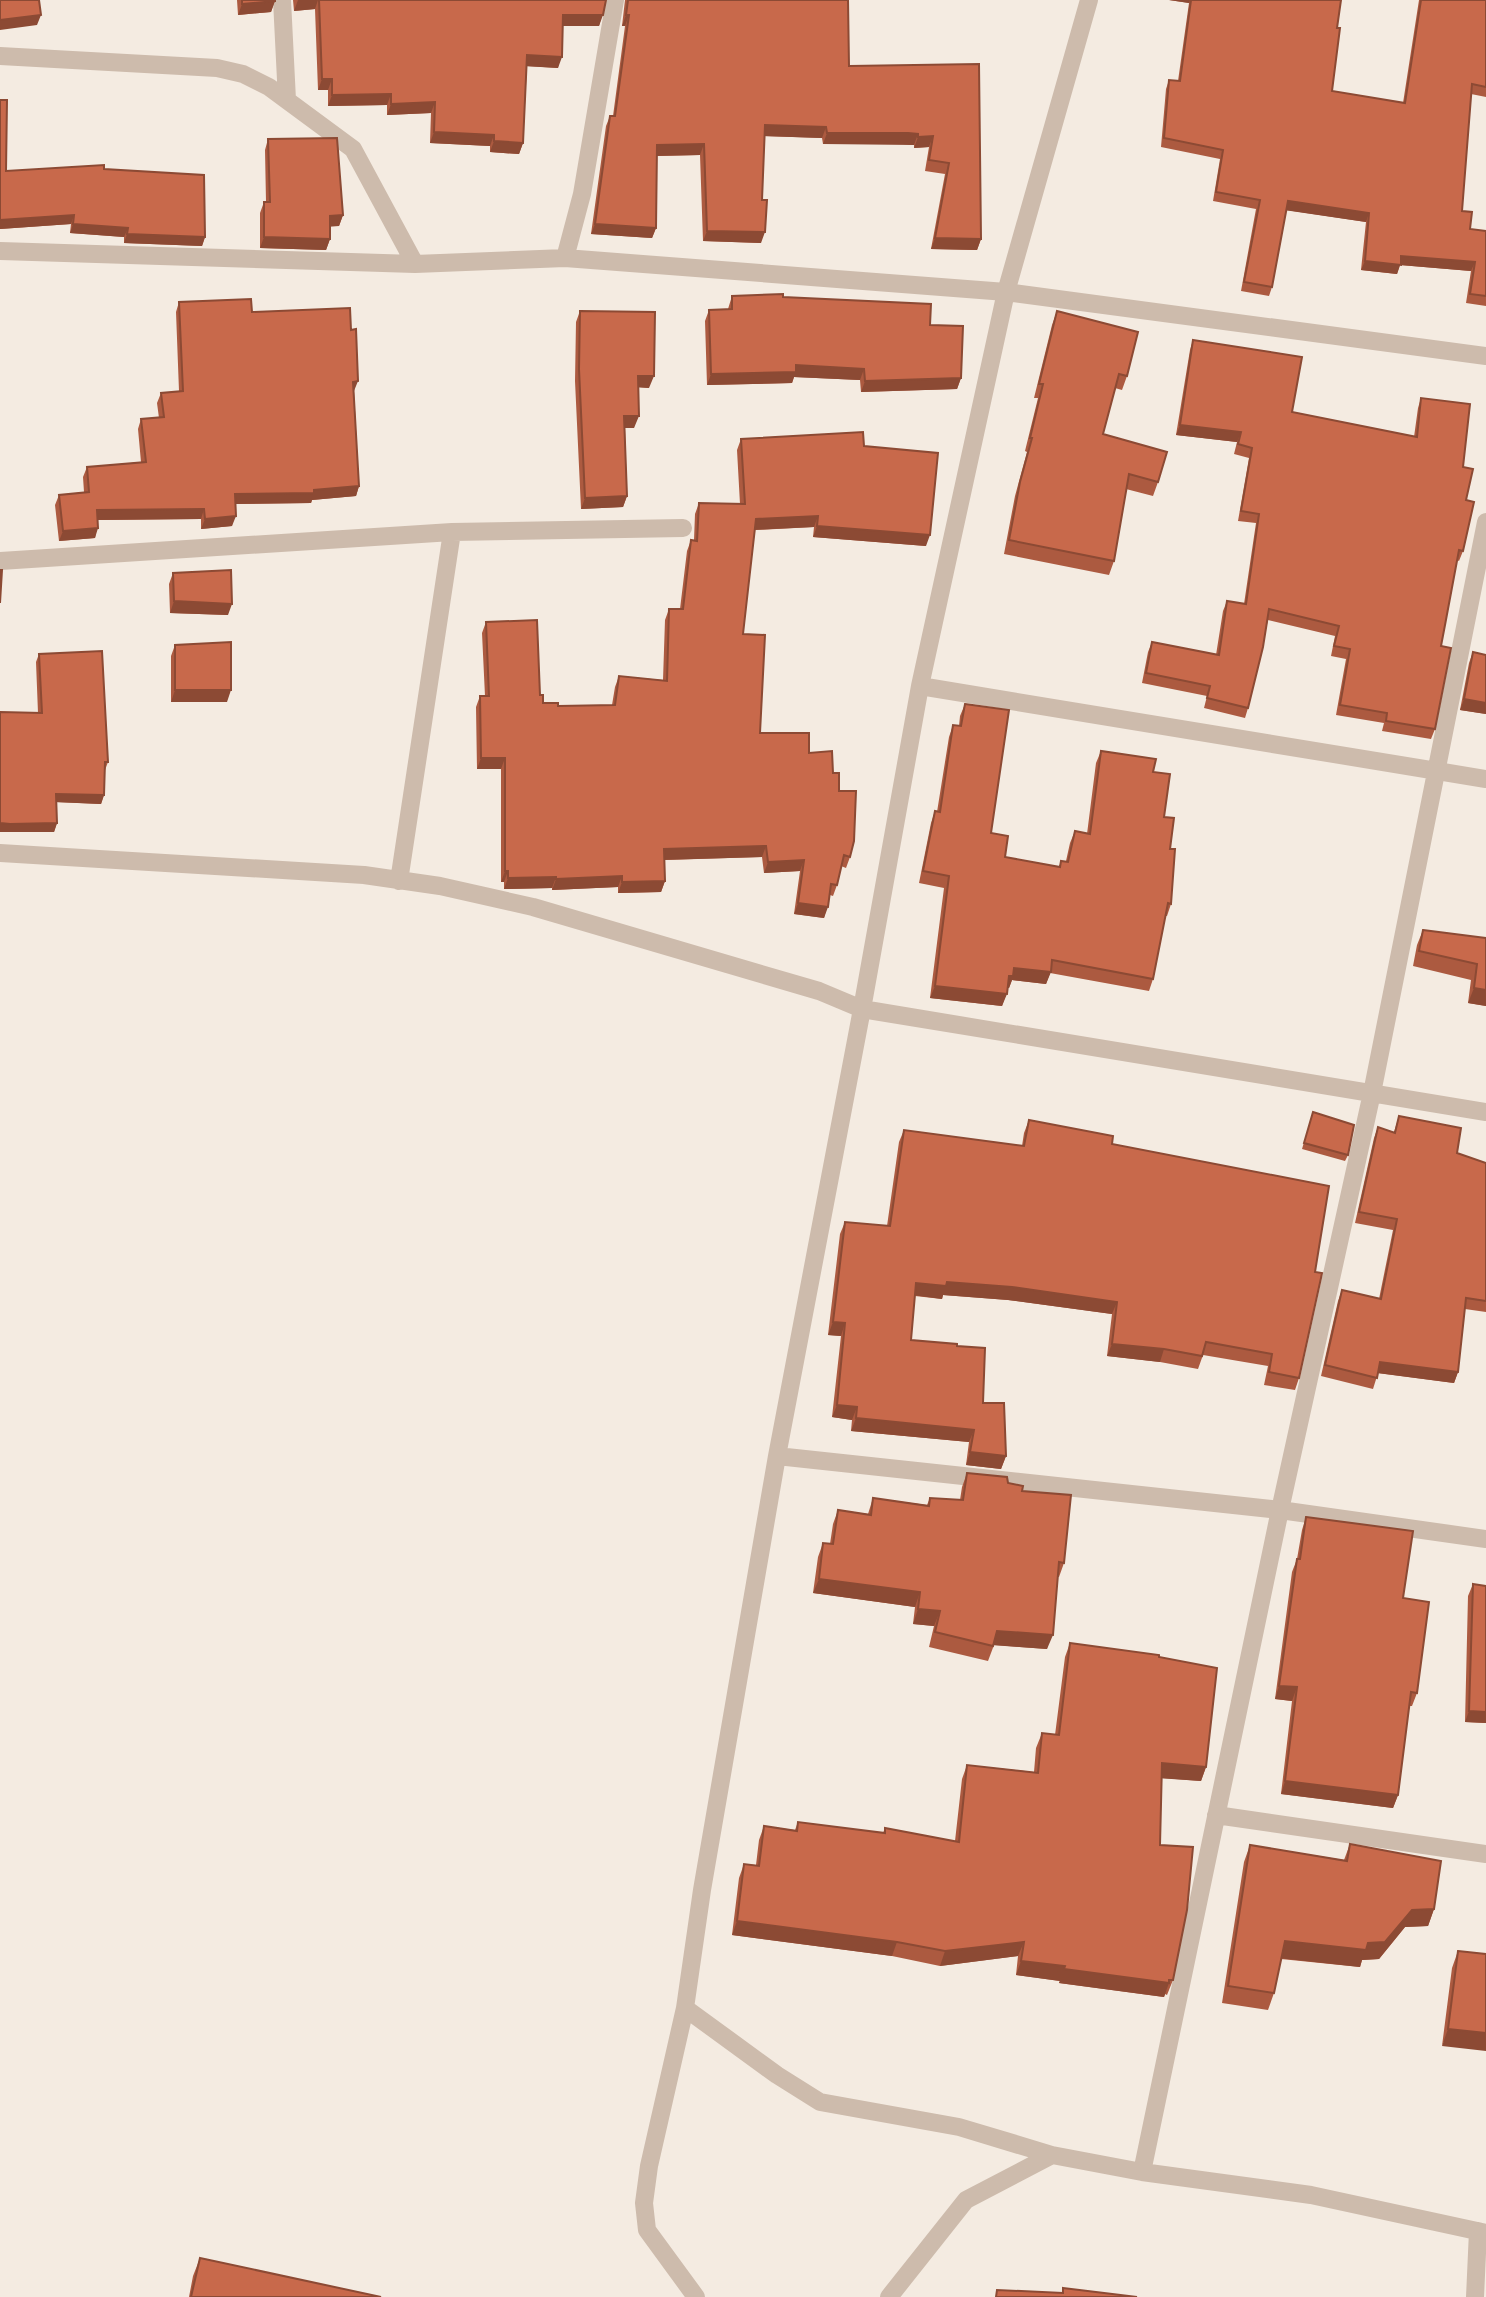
<svg xmlns="http://www.w3.org/2000/svg" width="1486" height="2297" viewBox="0 0 1486 2297" font-family="Barlow,sans-serif">
<rect width="100%" height="100%" fill="#f4ebe1"/>
<g fill="none" stroke-linecap="round" stroke-linejoin="round">
<path stroke="#cdbbac" stroke-width="18" d="M282 0 287 100
M0 56 217 68 243 74 269 87 353 149 415 264
M0 251 415 264 565 258 1006 292 1486 356
M565 258 582 194 615 0
M0 561 452 532 683 528
M920 686 1486 779
M0 853 364 875 440 886 533 907 819 991 862 1009 1486 1112
M399 881 452 532
M777 1456 1280 1510 1486 1539
M1216 1815 1486 1854
M685 2008 777 2075 820 2102 959 2127 1052 2155 1142 2172 1311 2195 1486 2233
M1142 2172 1280 1510 1372 1093 1486 522
M696 2297 647 2230 644 2203 649 2166 685 2008 702 1890 777 1456 862 1009 920 686 1006 292 1089 0
M889 2297 966 2200 1052 2155
M1475 2297 1478 2231"/>
</g>
<path fill="#ac5a40" d="M237 0H275L271 12 238 15Z
M293 0H606L599 26H563L558 68 527 66 523 143 519 154 490 152V146L430 143 431 113 387 115V105L328 106V90H318L315 9 294 11Z
M625 0H848L849 66 979 64 981 239 977 250 931 249 945 174 925 171 929 147 914 148V145L904 144H823L822 138 764 136 761 243 703 241 700 155 657 156 656 228 652 238 591 234 606 126 610 116H613L625 26H622Z
M1169 0H1341L1337 28 1332 91 1403 103 1419 0H1486V97L1471 94 1462 211 1470 229 1486 231V306L1466 303 1471 271 1400 265 1397 274 1361 270 1366 222 1286 210 1272 287 1269 296 1241 291 1256 209 1213 201 1220 159 1161 147 1166 89 1169 80 1178 81 1189 3Z
M0 100 6 171 104 169 205 237 202 246 124 243V237L70 233 71 224 0 229Z
M268 139 343 215 339 226H330V239L326 250 260 248V213L264 202H266L265 150Z
M732 296 783 297 930 325 961 378 957 389 861 392 860 380 794 377 792 383 707 385 705 321 709 310 728 309Z
M179 302 252 312 354 391 359 486 356 496 312 500 311 503 235 504 232 526 201 529V519L98 520 95 538 59 541 55 505 59 495 84 492 83 477 87 467 141 462 138 429 141 419 159 418 157 403 161 393 179 391 176 312Z
M580 311 649 388 638 387 634 428H625L627 496 623 507 581 509 575 381 576 322Z
M1057 311 1127 376 1122 390 1115 388 1103 434 1158 482 1153 496 1126 489 1114 561 1109 575 1004 554 1015 496 1027 452 1025 451 1038 398H1034L1052 325Z
M1193 340 1292 412 1414 437 1418 408 1421 398 1463 467 1466 500 1463 551 1459 561 1457 560 1441 646 1435 729 1431 739 1382 731 1384 723 1336 715 1346 659 1331 656 1335 636 1268 620 1248 708 1245 718 1204 708 1207 696 1142 683 1148 652 1152 642 1216 655 1223 611 1227 601 1244 604 1256 523 1238 521 1249 458 1234 454 1237 442 1176 435 1190 350Z
M741 439 864 446 926 546 813 537 814 527 755 530 743 634 760 733 809 753 833 773 839 791 850 857 846 868 841 866 837 885 833 896 830 895 824 918 794 914 800 871 764 873 762 857 665 860V881L661 892 618 893V887L552 890V888L504 889V882H501V769H477L476 707 480 696H485L482 633 486 622 540 695 543 703 558 706 612 705 615 687 619 676 663 680 665 620 669 609H680L687 551 691 540H694L695 514 699 503 740 504 737 450Z
M173 573 228 615 170 613 169 584Z
M175 645 227 702H171V656Z
M1473 652 1486 655V714L1460 710 1469 663Z
M39 654 108 762 105 770 104 795 101 804 57 802V823L54 832H0V712L38 713 36 662Z
M965 704 991 833 1005 857 1059 867 1061 861H1066L1070 843 1075 831 1087 834 1096 763 1101 751 1153 772 1170 849 1171 904 1167 916H1165L1153 979 1149 991 1050 973 1046 984 1012 980 1009 988H1008L1002 1006 930 998 944 888 919 883 931 823 935 811 937 812 949 737 953 725 959 726 960 716Z
M1423 930 1486 938V1006L1468 1003 1471 980 1413 966 1417 945Z
M1313 1112 1348 1155 1345 1161 1302 1149Z
M1399 1116 1457 1153 1486 1163V1312L1465 1309 1458 1372 1454 1383 1378 1373 1373 1389 1321 1376 1338 1301 1342 1290 1379 1299 1393 1230 1355 1223 1374 1138 1378 1127 1394 1132Z
M1029 1120 1112 1144 1299 1378 1295 1390 1264 1385 1268 1366 1203 1355 1198 1369 1160 1362 1107 1356 1112 1314 1008 1300 943 1295 942 1299 915 1296 911 1340 957 1346 1006 1456 1001 1469 966 1465 969 1442 851 1431 852 1420 832 1417 841 1336 828 1335 840 1234 845 1222 887 1226 899 1142 904 1130 1022 1146 1024 1133Z
M967 1473 1008 1483 1022 1491 1064 1563 1059 1577H1058L1047 1649 994 1645 988 1661 929 1647 934 1626 913 1624 915 1607 813 1593 818 1557 823 1543 830 1544 833 1524 838 1510 868 1514 873 1498 927 1505 930 1498 960 1500 962 1487Z
M1306 1517 1403 1598 1417 1693 1412 1706H1409L1398 1795 1393 1808 1281 1794 1292 1701 1275 1699 1292 1572 1297 1559 1302 1530Z
M1473 1584 1486 1723 1465 1722 1468 1596Z
M1070 1643 1159 1657 1206 1767 1201 1781 1162 1778 1160 1845 1173 1980 1167 1995 1165 1994 1164 1997 1059 1983 1060 1981 1016 1975 1018 1956 940 1966 892 1956 732 1935 739 1878 744 1864 756 1865 759 1840 764 1826 795 1830 798 1822 883 1833 885 1828 955 1841 962 1779 967 1765 1034 1772 1036 1748 1042 1733 1055 1735 1065 1657Z
M1350 1844 1434 1909 1428 1926 1405 1927 1379 1959 1362 1960 1360 1967 1281 1959 1274 1993 1268 2010 1222 2003 1244 1862 1250 1845 1344 1860Z
M1458 1951 1486 1954 1442 2046 1452 1968Z
M200 2258 381 2297H189L193 2276Z"/>
<path fill="#8c4a34" d="M298 0H318L315 9 294 11Z
M1169 0H1190L1189 3Z
M275 1 271 12 238 15 242 4Z
M41 15 37 25 0 30V20Z
M563 15H603L599 26H559Z
M626 15H629L625 26H622Z
M527 55 562 57 558 68 523 66Z
M322 79H332L328 90H318Z
M391 94 387 105 328 106 332 95Z
M435 102 431 113 387 115 391 104Z
M765 125 826 127 822 138 761 136Z
M434 132 494 135 490 146 430 143Z
M827 133H908L918 134 914 145 823 144Z
M933 136 929 147 914 148 918 137Z
M494 141 523 143 519 154 490 152Z
M704 144 700 155 653 156 657 145Z
M1288 201 1369 213 1366 222 1284 210Z
M74 215 71 224 0 229V220Z
M343 215 339 226 326 227 330 216Z
M73 224 128 228 124 237 70 233Z
M595 224 656 228 652 238 591 234Z
M707 231 765 232 761 243 703 241Z
M127 234 205 237 202 246 124 243Z
M264 237 330 239 326 250 260 248Z
M935 238 981 239 977 250 931 249Z
M1401 256 1475 262 1471 271 1400 265 1397 274 1361 270 1365 261Z
M796 365 864 369 860 380 794 377 792 383 707 385 711 374Z
M638 376H654L649 388 633 387Z
M961 378 957 389 861 392 865 381Z
M358 381 354 391H349L353 382Z
M624 416H639L634 428H620Z
M1180 425 1241 432 1237 442 1176 435Z
M359 486 356 496 312 500 311 503 231 504 235 494 314 490Z
M627 496 623 507 581 509 585 498Z
M204 509 201 519 93 520 97 510Z
M236 516 232 526 201 529 205 519Z
M818 516 814 527 752 530 756 519Z
M817 526 930 535 926 546 813 537Z
M98 528 95 538 59 541 63 531Z
M174 601 232 604 228 615 170 613Z
M175 690H231L227 702H171Z
M1464 699 1486 703V714L1460 710Z
M481 758H505L501 769H477Z
M56 794 104 795 101 804 53 802Z
M0 823H57L54 832H0Z
M766 846 762 857 660 860 664 849Z
M804 860 800 871 764 873 768 862Z
M505 871H508L504 882H501Z
M622 876 618 887 552 890 556 879Z
M556 877 552 888 504 889 508 878Z
M665 881 661 892 618 893 622 882Z
M798 903 828 907 824 918 794 914Z
M1014 968 1051 972 1046 984 1012 980 1009 988H1005L1009 976Z
M935 986 1007 994 1002 1006 930 998Z
M1474 988 1486 990V1006L1468 1003Z
M947 1282 1012 1287 1117 1302 1112 1314 1008 1300 943 1295 942 1299 912 1295 916 1283Z
M833 1322 845 1323 841 1336 828 1335Z
M1112 1344 1164 1349 1160 1362 1107 1356Z
M1380 1362 1458 1372 1454 1383 1377 1373Z
M837 1405 857 1407 852 1420 832 1417Z
M856 1418 974 1430 969 1442 851 1431Z
M970 1452 1006 1456 1001 1469 966 1465Z
M819 1579 920 1592 915 1607 813 1593Z
M918 1609 940 1611 934 1626 913 1624Z
M997 1631 1053 1635 1047 1649 992 1645Z
M1279 1686 1297 1687 1292 1701 1275 1699Z
M1469 1711 1486 1712V1723L1465 1722Z
M1162 1763 1206 1767 1201 1781 1157 1778Z
M1285 1781 1398 1795 1393 1808 1281 1794Z
M1434 1909 1428 1926 1405 1927 1379 1959 1362 1960 1360 1967 1278 1958 1285 1941 1368 1943 1412 1910Z
M737 1921 897 1942 892 1956 732 1935Z
M1024 1942 1018 1956 940 1966 945 1951Z
M1021 1961 1065 1966 1060 1981 1016 1975Z
M1064 1969 1169 1983 1164 1997 1059 1983Z
M1448 2029 1486 2033V2051L1442 2046Z"/>
<path fill="#c8694b" stroke="#8c4a34" stroke-width="2" d="M0 0H39L41 15 0 20Z
M242 0H275V1L242 4Z
M319 0H606L603 15H563L562 57 527 55 523 143 494 141V135L434 132 435 102 391 104V94L332 95V79H322Z
M628 0H848L849 66 979 64 981 239 935 238 949 163 929 160 933 136 918 137V134L908 133H827L826 127 765 125 762 200H767L765 232 707 231 704 144 657 145 656 228 595 224 610 116H615L629 15H626Z
M1191 0H1341L1337 28H1340L1332 91 1405 103 1421 0H1486V87L1472 84 1462 211 1472 212 1470 229 1486 231V296L1470 294 1475 262 1401 256V265L1365 261 1369 213 1288 201 1272 287 1244 282 1260 200 1216 192 1223 150 1164 138 1169 80 1180 81Z
M0 100H7L6 171 104 165V169L204 175 205 237 127 234 128 228 73 224 74 215 0 220Z
M337 138 343 215 330 216V239L264 237V202H270L268 139Z
M783 294V297L931 304 930 325 963 326 961 378 865 381 864 369 796 365V372L711 374 709 310 732 309V296Z
M251 299 252 312 350 308 351 330 356 329 358 381 353 382 359 486 314 490V493L235 494 236 516 205 519 204 509 97 510 98 528 63 531 59 495 89 492 87 467 146 462 141 419 164 417 161 393 183 391 179 302Z
M580 311 655 312 654 376H638L639 416H624L627 496 585 498 579 369Z
M1057 311 1138 332 1127 376 1119 374 1103 434 1167 452 1158 482 1129 474 1114 561 1009 540 1020 482 1032 438H1030L1043 384H1039Z
M1193 340 1302 357 1292 412 1417 437 1421 398 1470 404 1463 467 1473 469 1466 500 1474 502 1463 551 1459 550 1445 625 1441 646 1451 648 1435 729 1386 721 1387 713 1340 705 1350 649 1334 646 1339 626 1269 609 1263 647 1248 708 1207 698 1210 686 1146 673 1152 642 1219 655 1227 601 1246 604 1259 514 1241 511 1252 448 1238 444 1241 432 1180 425Z
M863 432 864 446 938 453 930 535 817 526 818 516 756 519 743 634 765 635 760 733H809V753L832 751 833 773H839V791H856L854 841 850 857 844 855 837 885 831 884 828 907 798 903 804 860 768 862 766 846 664 849 665 881 622 882V876L556 879V877L508 878V871H505V758H481L480 696H489L486 622 537 620 540 695H543V703H558V706L615 705 619 676 667 681 669 609H683L691 540 697 541 699 503 745 504 741 439Z
M0 570H2L0 603Z
M231 570 232 604 174 601 173 573Z
M231 642V690H175V645Z
M102 651 108 762H105L104 795 56 794 57 823 10 824 0 823V712L42 713 39 654Z
M1473 652 1486 655V703L1464 699Z
M965 704 1009 710 991 833 1008 836 1005 857 1060 867 1061 861 1068 862 1075 831 1090 834 1101 751 1156 759 1153 772 1170 774 1164 817 1174 818 1170 849H1175L1171 904 1168 903 1153 979 1052 960 1051 972 1014 968 1013 976H1009L1007 994 935 986 949 876 923 871 935 811 940 812 953 725 961 726Z
M1423 930 1486 938V990L1474 988 1477 964 1419 951Z
M1313 1112 1354 1125 1348 1155 1304 1143Z
M1399 1116 1461 1128 1457 1153 1486 1163V1301L1466 1298 1458 1372 1380 1362 1377 1378 1325 1365 1342 1290 1381 1299 1397 1219 1359 1212 1378 1127 1395 1133Z
M1029 1120 1113 1136 1112 1144 1329 1186 1315 1272 1322 1273 1321 1278 1299 1378 1269 1372 1272 1354 1206 1342 1202 1356 1164 1349 1112 1344 1117 1302 1012 1287 947 1282 946 1286 916 1283 911 1340 957 1344V1346L985 1348 983 1403H1004L1006 1456 970 1452 974 1430 856 1418 857 1407 837 1405 845 1323 833 1322 845 1222 890 1226 904 1130 1024 1146Z
M967 1473 1007 1477 1008 1483 1023 1486 1022 1491 1071 1495 1064 1563 1059 1562 1053 1635 997 1631 993 1646 935 1632 940 1611 918 1609 920 1592 819 1579 823 1543 833 1544 838 1510 871 1515 873 1498 929 1506 930 1498 963 1500Z
M1306 1517 1413 1531 1403 1598 1429 1602 1417 1693 1411 1692 1398 1795 1285 1781 1297 1687 1279 1686 1297 1559H1300Z
M1473 1584 1486 1586V1712L1469 1711Z
M1070 1643 1159 1655V1657L1217 1668 1206 1767 1162 1763 1160 1845 1193 1847 1187 1910 1173 1980H1169V1983L1064 1969 1065 1966 1021 1961 1024 1942 945 1951 897 1942 737 1921 744 1864 759 1866 764 1826 797 1831 798 1822 885 1833V1828L959 1842 967 1765 1038 1773 1042 1733 1059 1735Z
M1350 1844 1441 1861 1434 1909 1412 1910 1385 1942 1368 1943 1366 1950 1285 1941 1274 1993 1228 1986 1250 1845 1347 1861Z
M1458 1951 1486 1954V2033L1448 2029Z
M200 2258 381 2297H191Z
M1063 2288 1137 2297H996L997 2290 1063 2293Z"/>
</svg>
